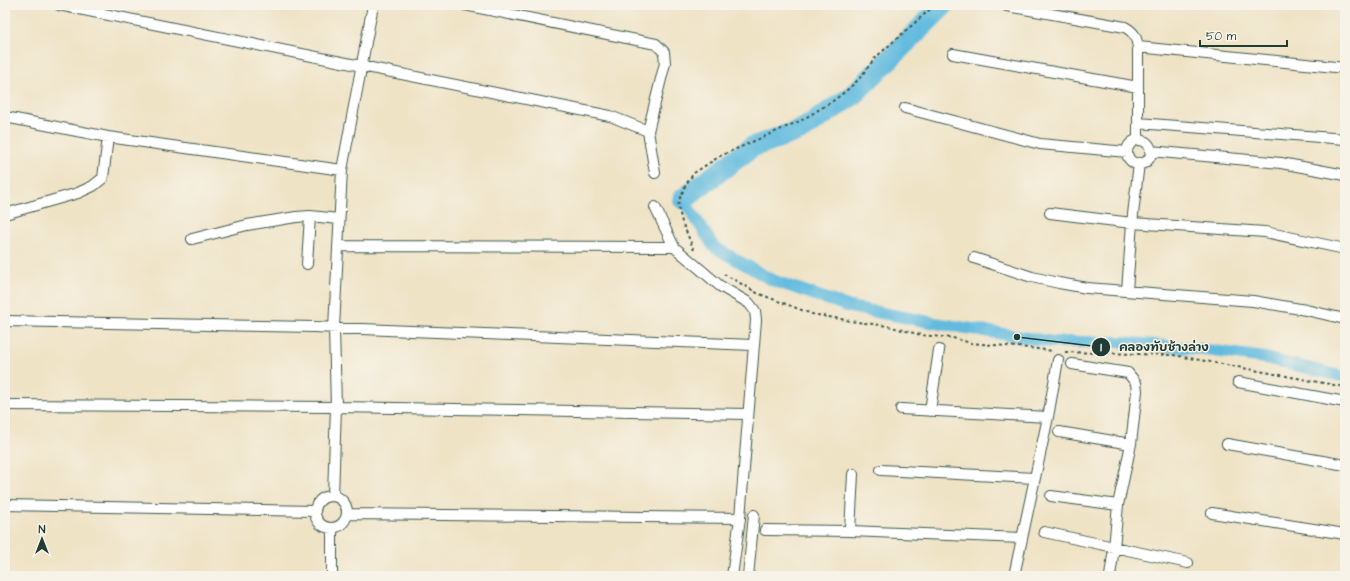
<svg xmlns="http://www.w3.org/2000/svg" width="1350" height="581" viewBox="0 0 1350 581" font-family="'Architects Daughter','Playpen Sans Thai',sans-serif">
<rect width="100%" height="100%" fill="#f7f3e8"/>
<filter id="ink" filterUnits="userSpaceOnUse"><feTurbulence type="fractalNoise" baseFrequency=".025" numOctaves="2"/><feDisplacementMap in="SourceGraphic" scale="8" xChannelSelector="R" yChannelSelector="G"/><feConvolveMatrix kernelMatrix="1 2 1 2 8 2 1 2 1" color-interpolation-filters="sRGB"/></filter>
<filter id="wash" filterUnits="userSpaceOnUse"><feTurbulence type="fractalNoise" baseFrequency=".012" numOctaves="4" result="noise"/><feDisplacementMap in="SourceGraphic" scale="16" xChannelSelector="R" yChannelSelector="G"/><feGaussianBlur stdDeviation="0.9" result="paint"/><feColorMatrix in="noise" values="0 0 0 0 0 0 0 0 0 0 0 0 0 0 0 0 0 1.4 0 .05"/><feComposite in="paint" operator="in"/></filter>
<g filter="url(#wash)">
<rect width="100%" height="100%" fill="#efe3c6"/>
<g fill="none" stroke-linecap="round" stroke-linejoin="round">
<path stroke="#62bbdf" stroke-width="12" d="M683 199 714 247 772 280 850 307 935 323 1053 342H1121L1199 349 1265 358 1345 377"/>
<path stroke="#62bbdf" stroke-width="21" d="M683 199 752 147 803 129 852 96 944 5"/>
</g>
</g>
<g filter="url(#ink)">
<g fill="none" stroke-linecap="round" stroke-linejoin="round">
<defs>
<path id="minor" d="M59 5 610 116 648 131
M465 5 656 44 664 52 665 63 648 131 655 173
M1007 6 1125 27C1134 32 1136 36 1138 47V140
M1138 47 1345 68
M953 54 1138 87
M905 108 1040 144 1127 152
M5 117 108 137 342 170
M1138 123 1345 139
M1127 152a12 12 0 1 1 24 0a12 12 0 1 1-24 0Z
M1150 151 1281 163 1345 175
M655 207 674 247 720 286 749 303 755 311 756 320 740 518 732 576
M1050 213 1132 223 1265 232 1345 249
M5 214 78 193 93 186 103 178 108 137
M192 239 247 225 296 217 310 216 339 219
M338 246 674 247
M974 258 1032 277 1059 283 1087 288 1253 301 1306 310 1345 319
M307 264 310 216
M1127 291 1132 223 1139 163
M5 321 314 327 753 345
M1072 364 1128 373 1136 383 1137 391 1131 444 1118 505 1114 548 1110 576
M1238 382 1345 402
M5 405 336 407 748 414
M901 409 1048 417
M930 411 939 350
M1059 432 1131 444
M1227 444 1345 465
M881 470 1035 478
M315 512a16 16 0 1 1 32 0a16 16 0 1 1-32 0Z
M333 496 336 407 334 328 342 170 373 5
M1051 496 1118 505
M5 505 315 511
M1212 513 1345 534
M348 514 740 518
M332 528V576
M765 530 850 531 1022 538
M850 531 853 474
M1044 532 1188 563
M748 576 754 515
M1014 576 1048 417 1058 360"/>
</defs>
<use href="#minor" stroke="#3e564a" stroke-width="12"/>
<path stroke="#3e564a" stroke-width="2" stroke-dasharray="3 3" stroke-linecap="butt" d="M694 250 682 222 678 206 680 198 686 184 694 173 720 156 802 120 833 101 847 90 859 79 875 58 885 49 935 5
M724 274 757 293 812 314 857 322 888 326 921 335 953 338 971 343 1029 348 1053 351
M1065 352 1173 355 1345 387"/>
<use href="#minor" stroke="#fff" stroke-width="10"/>
</g>
</g>
<path fill="none" stroke="#1f3d34" stroke-width="1.5" d="M1017 337L1101 347"/>
<g fill="#1f3d34" stroke="#f7f3e8" stroke-width="1.5">
<circle cx="1017" cy="337" r="4"/>
<circle cx="1101" cy="347" r="10"/>
</g>
<g font-size="12" text-anchor="middle" font-weight="bold" fill="#fff">
<text x="1101" y="351">1</text>
</g>
<g font-size="12" text-anchor="middle" font-weight="bold" fill="#1f3d34" stroke="#f7f3e8" stroke-width="3" stroke-linejoin="round" paint-order="stroke">
<text x="1164" y="351">คลองทับช้างล่าง</text>
</g>
<rect width="1350" height="581" fill="none" stroke="#f7f3e8" stroke-width="20"/>
<g transform="translate(42 539)" stroke="#f7f3e8" stroke-width="3" paint-order="stroke">
<path d="M0-3L7 15L0 10L-7 15Z" fill="#1f3d34"/>
<text y="-6" font-size="11" font-weight="bold" text-anchor="middle" fill="#1f3d34">N</text>
</g>
<path d="M1200 40v6h87v-6" fill="none" stroke="#1f3d34" stroke-width="2"/>
<text x="1206" y="40" font-size="12" fill="#1f3d34" stroke="#f7f3e8" stroke-width="3" paint-order="stroke">50 m</text>
</svg>
